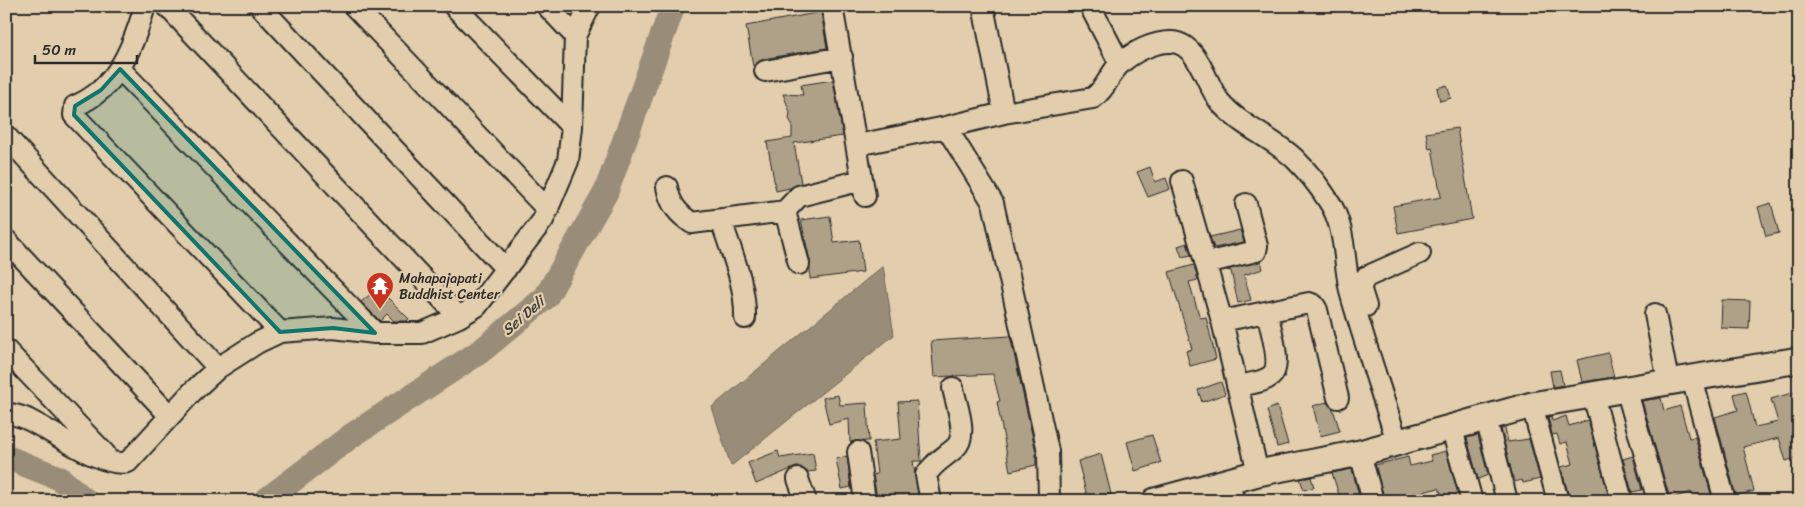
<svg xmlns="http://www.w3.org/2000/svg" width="1805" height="507" viewBox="0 0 1805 507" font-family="Sriracha,sans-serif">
<rect width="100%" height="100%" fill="#e2cdac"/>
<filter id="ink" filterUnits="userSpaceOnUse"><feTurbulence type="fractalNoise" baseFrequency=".02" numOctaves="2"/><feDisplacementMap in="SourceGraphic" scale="10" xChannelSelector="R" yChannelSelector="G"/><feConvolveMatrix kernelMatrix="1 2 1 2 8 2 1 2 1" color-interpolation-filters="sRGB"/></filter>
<g filter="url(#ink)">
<path fill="#998d79" stroke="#6d665a" d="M883 266 894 335 731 466 712 407Z"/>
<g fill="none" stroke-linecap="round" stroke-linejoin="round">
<path stroke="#998d79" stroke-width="25" d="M6 457 59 478 86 501
M265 501 351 436 481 351 546 297 606 192 673 6"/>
</g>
<path fill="#afa088" stroke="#2b2b2b" d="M821 12 827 48 763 59 753 66 746 26Z
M833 80 843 136 794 143 801 183 790 188 776 191 767 142 792 138V124L789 119 790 112 783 94 803 95 801 85Z
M1447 85 1451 98 1440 101 1437 88Z
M1457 128 1472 219 1398 233 1393 206 1441 197 1432 148 1429 149 1426 133Z
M1150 167 1155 182 1166 178 1170 189 1148 197 1137 172Z
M1771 203 1779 233 1766 236 1758 207Z
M830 216 834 243 859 240 863 272 810 279V261L801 220Z
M1240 230 1244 242 1214 248 1210 237Z
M1187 243 1191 255 1182 257 1178 246Z
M1261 261 1263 269 1244 275 1251 300 1238 303 1231 271 1226 270Z
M1194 265 1198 280 1189 282 1200 318 1206 317 1216 359 1190 366 1186 351 1192 349 1169 272Z
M378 288 409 319 407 321H394L387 314 380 321 361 302Z
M1722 300 1750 301 1749 329 1721 328Z
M1010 336 1036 452V465L1010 471 997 402 1000 401 993 374 934 377 931 341Z
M1608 353 1614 377 1582 382 1577 360Z
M1560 370 1563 385 1553 387 1550 371Z
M1221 382 1225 394 1202 402 1198 390Z
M1746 391 1755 427 1778 422 1771 399 1799 391V457L1786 461 1779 438 1743 447 1754 491 1736 496 1715 417 1738 410 1734 394Z
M838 395 840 405 867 403 869 441 850 442 849 419 829 424 823 398Z
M1661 398 1664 411 1680 406 1689 438 1695 437 1713 501H1694L1691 492 1670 499 1642 401Z
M917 401 921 461H913L919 501H906L904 495 877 498 873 475 877 474 873 442 901 439 898 402Z
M1327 402 1333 409 1340 431 1320 436 1313 406Z
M1277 406 1288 444 1277 447 1267 410Z
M1551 416 1552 421 1566 416 1569 426 1588 420 1610 501H1570L1561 467 1573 464 1567 442 1560 444 1557 434 1552 435 1548 417Z
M1505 428 1508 442 1529 439 1540 479 1523 483 1522 480 1514 482 1501 429Z
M1152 435 1161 463 1135 471 1127 442Z
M1478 435 1488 475 1478 479 1467 438Z
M778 451 780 458 813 453 816 471 807 472 801 467H796L756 484 748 463Z
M1446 451 1460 501H1444L1439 488 1385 501 1375 465 1408 457 1410 466 1432 461 1430 455Z
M1101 454 1111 494 1088 500 1078 461Z
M847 456 851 487 842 489 836 459Z
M1633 456 1642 490 1632 492 1623 459Z
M1352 469 1359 496 1341 501 1332 473Z
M1311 477 1314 487 1304 490 1300 479Z"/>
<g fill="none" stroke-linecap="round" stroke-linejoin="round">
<defs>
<path id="minor" d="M145 6C133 47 118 88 75 106L74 115 280 332
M167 6 459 317
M260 6 506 269
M354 6 548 210
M454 6 572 127
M547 6 575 36
M832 6 865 196
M983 6 1004 113
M1090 6 1120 64
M120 69 375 333
M765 71 842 57
M6 136 218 368
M857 145 946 127
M1182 181 1222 321 1258 473
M667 187C670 204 678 214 692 223L785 211 799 196 862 180
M785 211 799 264
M721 220C731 252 746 284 745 318
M6 240 170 416
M1206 263 1256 251 1257 246 1246 204
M1366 306 1360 287 1366 277 1420 253
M1655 314 1668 381
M1222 321 1309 303 1314 305 1317 310 1338 398
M6 350 105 454
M1692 378 1725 501
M1237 386C1247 384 1262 383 1271 376 1283 366 1270 327 1267 312
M1626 388 1658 501
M1593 395 1622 501
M1532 405 1558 501
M6 413C14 415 22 416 29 420 52 431 104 469 128 462L192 392 218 368 257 343 280 332 333 328 375 333H422L459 317 477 306 543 220 568 161 572 127 575 36 590 6
M1486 418 1507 501
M1451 426 1472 501
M858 452 865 501
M1360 453 1373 501
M798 479 806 501
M1228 481 1234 501
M931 501 926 475C933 463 945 457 955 448 969 436 956 404 953 388
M1049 501 1048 451 993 203 946 127 1004 113 1093 98C1109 86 1109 73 1121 63 1133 52 1155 41 1172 42 1199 44 1206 85 1220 102 1240 126 1273 138 1295 159 1307 171 1319 186 1328 200 1347 227 1343 264 1351 295 1365 344 1382 393 1397 442"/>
<path id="major" d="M1155 501 1258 473 1360 453 1532 405 1799 360"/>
</defs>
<use href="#minor" stroke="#2b2b2b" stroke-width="24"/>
<use href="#major" stroke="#2b2b2b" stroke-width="29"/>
<use href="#minor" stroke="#e2cdac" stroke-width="20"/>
<use href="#major" stroke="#e2cdac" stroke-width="25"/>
</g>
</g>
<path fill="#0f766e" fill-opacity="0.2" stroke="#0f766e" stroke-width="4" stroke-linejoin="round" d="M120 69 375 333 333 328 280 332 74 115 75 106 101 90Z"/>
<defs>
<symbol id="temple-pin" viewBox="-11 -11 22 30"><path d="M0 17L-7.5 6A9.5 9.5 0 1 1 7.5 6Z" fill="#c8321e" stroke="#e2cdac"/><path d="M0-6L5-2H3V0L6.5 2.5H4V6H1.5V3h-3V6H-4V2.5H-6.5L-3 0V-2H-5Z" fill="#fff"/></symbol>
</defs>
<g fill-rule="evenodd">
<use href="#temple-pin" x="364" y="270" width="32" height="43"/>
</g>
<g text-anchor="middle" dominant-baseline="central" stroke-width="4.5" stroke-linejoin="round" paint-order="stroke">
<g font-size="14" fill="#2b2b2b" stroke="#e2cdac" text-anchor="start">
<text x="399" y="278">Mahapajapati<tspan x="399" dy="16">Buddhist Center</tspan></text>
</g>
<g font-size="15" font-style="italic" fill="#413f3b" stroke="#e2cdac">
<text transform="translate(523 316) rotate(-41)">Sei Deli</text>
</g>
</g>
<rect width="1805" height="507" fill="none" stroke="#e2cdac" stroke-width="25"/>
<rect x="12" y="12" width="1780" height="482" fill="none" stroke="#2b2b2b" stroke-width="2" filter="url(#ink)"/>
<path d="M35 55v8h102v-8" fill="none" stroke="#2b2b2b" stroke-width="2.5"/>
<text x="42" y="55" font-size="15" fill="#2b2b2b" stroke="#e2cdac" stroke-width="4" paint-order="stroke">50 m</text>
</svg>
